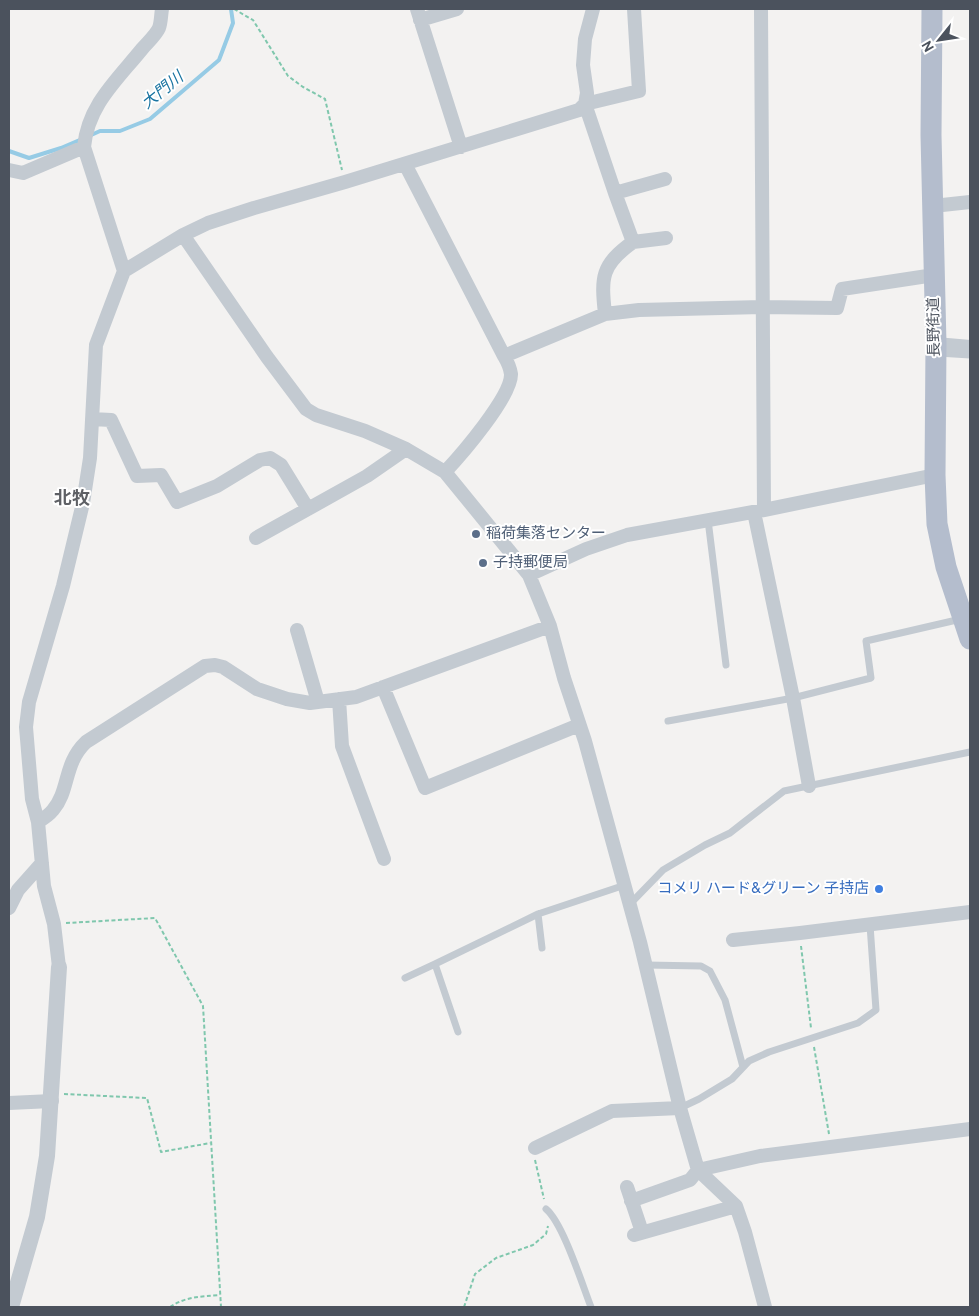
<svg xmlns="http://www.w3.org/2000/svg" width="979" height="1316" viewBox="0 0 979 1316" font-family="Overpass,'Noto Sans JP',sans-serif">
<rect width="100%" height="100%" fill="#f3f2f1"/>
<g fill="none" stroke-linecap="round" stroke-linejoin="round">
<path stroke="#96cbe5" stroke-width="4" d="M89 136 100 131H120L150 119 219 60 233 23 231 9
M9 151 29 158 61 148 82 139"/>
<path stroke="#7fc7ad" stroke-width="2" stroke-dasharray="4 2.5" stroke-linecap="butt" d="M234 9 253 20 288 76 303 87 325 99 342 170
M66 923 155 918 203 1006 221 1307
M801 946 811 1028
M814 1047 829 1134
M64 1094 147 1098 161 1152 210 1143
M535 1160 544 1199
M170 1307C187 1296 200 1297 220 1295
M464 1307 475 1274 496 1258 533 1245 546 1234 548 1226"/>
<path stroke="#c3cad1" stroke-width="7" d="M938 353 970 355
M708 520 726 665
M668 721 793 698 871 678 866 641 961 619
M630 904 663 870 705 845 730 833 784 791 970 752
M538 914 625 885
M435 964 538 914 542 948
M646 965 701 966 710 971 725 1000 743 1067
M405 978 435 964 458 1032
M680 1108 699 1099 732 1079 749 1061 769 1052 858 1023 876 1010 870 925
M546 1209C563 1223 582 1284 591 1307"/>
<path stroke="#c3cad1" stroke-width="14" d="M417 9 461 147
M634 9 639 91 585 104 615 193 665 179
M761 9 764 510
M420 20 457 9
M405 164 504 356C507 361 510 367 511 374 512 396 461 455 445 472
M9 170 23 173 84 147
M933 206 970 202
M183 235 267 357 306 409 316 415 365 431 406 449 445 472 529 575 550 626 564 678 585 741 640 942 680 1108 698 1170 736 1206 745 1232 765 1307
M633 242 666 238
M124 271 183 235 208 223 254 208 345 182 579 110 585 104 587 93 583 65 585 39 593 9
M605 314C601 277 601 265 633 242L615 193
M936 344 970 347
M504 356 605 314 639 310 762 307 837 308 842 289 934 275
M92 419 111 420 137 476 161 475 177 502 217 486 260 460 270 458 281 465 308 509
M754 512 793 698 809 786
M256 538 367 476 406 449
M529 575 586 549 627 535 764 510 935 475
M297 630 318 702
M383 687 425 788 579 725
M339 699 342 746 384 859
M38 822C43 819 49 815 53 810 70 790 63 764 86 742L205 666 215 665 223 667 257 689 287 699 310 703 356 697 550 626
M9 908 18 890 42 863
M733 940 800 933 970 912
M59 967 54 924 44 886 38 822 32 799 26 727 29 702 63 586 83 503 90 458 96 345 124 271 84 147C88 105 117 80 142 49 147 43 156 35 159 28 161 23 161 15 162 9
M9 1103 52 1101
M535 1148 612 1111 680 1108
M627 1187 642 1232
M631 1201 690 1180 698 1170 760 1156 970 1129
M634 1235 736 1206"/>
<path stroke="#c3cad1" stroke-width="16" d="M11 1307 37 1217 47 1156 59 967"/>
<path stroke="#b4bdcd" stroke-width="21" d="M932 9 931 135 936 344 935 475 937 524 946 567 970 639"/>
</g>
<g fill="#5c6f8a" stroke="#fff" stroke-width="2">
<circle cx="476" cy="534" r="5"/>
<circle cx="483" cy="563" r="5"/>
</g>
<circle fill="#3f7fe0" stroke="#fff" stroke-width="2" cx="879" cy="889" r="5"/>
<g text-anchor="middle" dominant-baseline="central" stroke-width="4" stroke-linejoin="round" paint-order="stroke">
<g font-size="15" fill="#4b525d" stroke="#fff">
<text transform="translate(935 327) rotate(-91)">長野街道</text>
</g>
<g font-size="15" fill="#4e5e75" stroke="#fff" text-anchor="start">
<text x="486" y="534">稲荷集落センター</text>
<text x="493" y="563">子持郵便局</text>
</g>
<g font-size="15" fill="#366cbe" stroke="#fff" text-anchor="end">
<text x="869" y="889">コメリ ハード&amp;グリーン 子持店</text>
</g>
<g font-size="16" font-style="italic" fill="#1a74a1" stroke="#fff">
<text transform="translate(163 91) rotate(-39)">大門川</text>
</g>
<g font-size="18" font-weight="bold" fill="#5e6065" stroke="#fff">
<text x="72" y="499">北牧</text>
</g>
</g>
<rect width="979" height="1316" fill="none" stroke="#4b525d" stroke-width="20"/>
<g transform="translate(939 40) rotate(240)" stroke="#ffffff" stroke-width="4" paint-order="stroke">
<path d="M0-4L9 19L0 12L-9 19Z" fill="#4b525d"/>
<text y="-8" font-size="14" font-weight="bold" text-anchor="middle" fill="#4b525d">N</text>
</g>
</svg>
